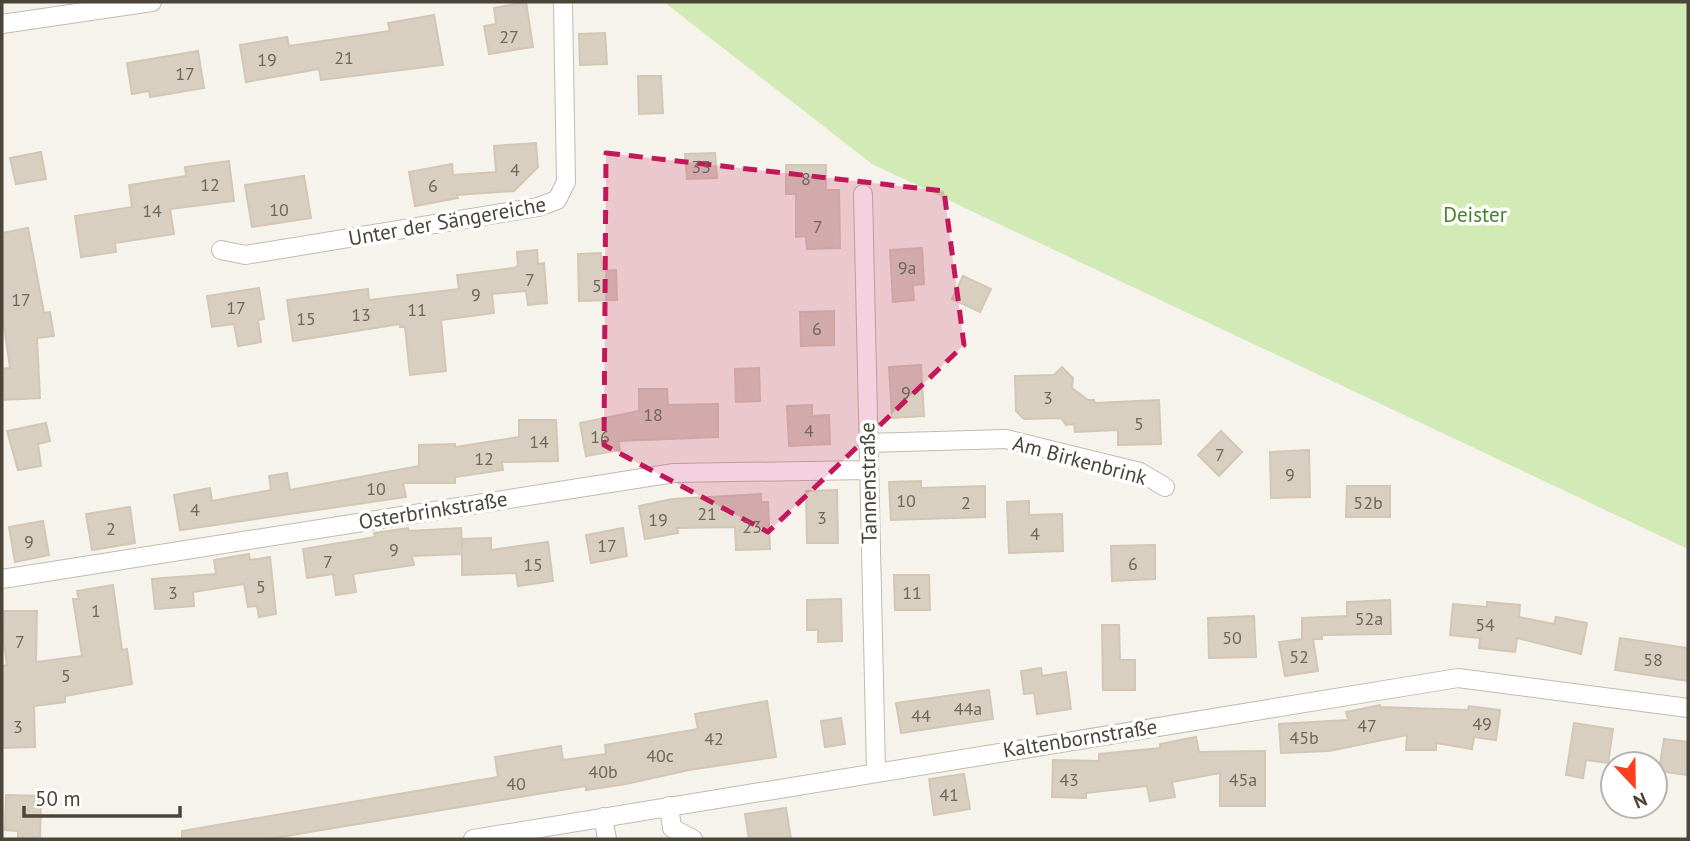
<svg xmlns="http://www.w3.org/2000/svg" width="1690" height="841" viewBox="0 0 1690 841" font-family="'PT Sans',sans-serif">
<rect width="100%" height="100%" fill="#f6f3ec"/>
<path fill="#d2eab5" d="M664 2H1688V549L872 164Z"/>
<path fill="#d8cfc1" stroke="#d3c7b4" stroke-width="2" d="M526 2 533 47 489 54 484 26 496 24 494 8Z
M434 15 443 65 321 80 319 69 246 82 240 45 287 37 289 46 390 31 388 23Z
M605 33 607 64 580 65 579 34Z
M198 51 204 88 150 97 149 91 132 94 127 63Z
M638 76H661L663 113 639 114Z
M536 143 538 167 514 191 457 195 458 198 415 206 409 172 452 164 453 175 496 172 494 146Z
M41 152 46 179 16 184 10 158Z
M715 153 717 178 687 179 685 154Z
M229 161 234 201 170 209 174 234 115 243 116 252 81 257 75 216 132 207 129 185 186 176 185 167Z
M786 165H826V190H839L840 248 807 249 806 236 796 237V194H786Z
M304 176 311 218 252 227 245 185Z
M28 228 44 313 50 312 54 336 37 338 40 398 2 400V369L10 368 2 312V233Z
M922 248 924 284 913 285 914 300 893 302 890 250Z
M537 250 538 264 544 263 547 303 528 305 526 291 492 294 494 313 441 320 446 371 410 375 405 327H400V324L293 341 287 300 368 289 369 300 459 289 457 275 514 268 518 266 517 252Z
M601 253 602 271 616 270 617 300 579 301 578 254Z
M963 276 991 289 980 312 952 299Z
M259 288 264 319 258 320 261 342 238 346 234 324 212 327 207 296Z
M834 311V345L801 346 800 312Z
M921 365 924 416 892 418 889 367Z
M1062 367 1073 378 1072 388 1088 400H1094L1095 403 1159 400 1161 444 1118 445V430L1075 432 1074 424 1066 425 1061 418 1024 419 1016 411 1015 376 1054 375Z
M759 368 760 401 736 402 735 369Z
M639 389H667L668 405 718 404V437L618 441 620 450 586 456 580 423 639 411Z
M812 405V416L829 415 830 444 789 446 787 406Z
M519 420H556L558 461 502 462 503 470 455 477V483H403L406 497 180 530 174 495 210 488 212 501 271 490 269 476 287 473 290 490 419 466V445L455 444V447L519 437Z
M46 423 50 441 38 444 41 466 18 470 7 431Z
M1221 431 1242 452 1219 476 1198 455Z
M1309 450 1310 497 1271 498 1270 452Z
M921 481V488L985 486V517L891 520 889 482Z
M1347 486H1390V517H1346Z
M837 490 838 543H807L806 491Z
M761 494V502H768L770 549 736 550 735 527 677 528 678 533 645 539 639 506 672 499Z
M1029 501V515L1062 514 1063 551 1009 553 1007 502Z
M130 507 135 543 92 550 86 514Z
M43 521 49 555 15 562 9 527Z
M408 528 409 531 461 528 462 548V539L491 538V550L548 542 553 581 518 586 516 573 462 575V554L412 556 414 565 353 574 356 592 336 595 333 574 307 578 303 549 375 537 374 533Z
M623 528 627 556 591 563 586 535Z
M1155 545V579L1112 581 1111 546Z
M249 554 250 560 270 557 276 614 259 617 257 606 248 607 244 584 193 592 194 606 155 609 152 579 216 574 214 560Z
M894 575H929L930 610H895Z
M113 585 122 650 127 649 132 684 65 696V702L34 706 35 747 2 748V666L7 665 3 637 4 611H37L36 662 82 656 73 599H79L77 591Z
M841 599 842 641 818 642V630H807V600Z
M1390 600 1391 634 1322 635V639H1313L1318 671 1285 676 1279 642 1302 639V618L1347 616V602Z
M1487 602 1520 605 1519 617 1554 624 1556 617 1587 623 1581 654 1517 638 1515 652 1479 648 1480 638 1450 635 1453 604 1487 607Z
M1254 616 1256 657 1209 658 1208 618Z
M1102 625H1119L1120 660H1135V690H1103Z
M1620 638 1688 648V681L1615 670Z
M1041 668 1042 676 1066 672 1071 709 1037 714 1034 693 1024 694 1021 671Z
M989 690 993 719 901 733 896 703Z
M767 701 776 757 689 770 626 784 586 790V786L268 839H182V831L498 777 495 757 561 746 563 760 606 754 605 745 698 729 695 714Z
M1380 705V707L1468 710 1469 706 1500 710 1496 740 1474 737 1472 749 1436 743V750H1406L1407 735 1329 751 1281 753 1279 724 1348 720 1346 712Z
M841 718 845 744 825 747 821 721Z
M1574 723 1613 729 1608 763 1586 760 1583 778 1566 775Z
M1196 737 1199 752 1265 751V806H1220V773L1172 782 1175 797 1150 801 1147 786 1086 793V798L1052 797 1053 760 1099 761V754L1160 748V744Z
M1664 739 1688 742V775L1659 771Z
M964 774 970 809 934 815 929 779Z
M6 795 41 796 40 839H18V831L5 830Z
M786 808 791 839H749L745 814Z"/>
<g fill="none" stroke-linecap="round" stroke-linejoin="round">
<defs>
<path id="minor" d="M2 24 152 2
M863 194 876 771
M221 250 245 255 538 207 557 200 566 182 563 2
M867 443 1006 439 1140 472 1165 487
M2 579 674 473 867 470
M669 806 672 828 693 839
M603 817 607 839
M473 839 1458 678 1688 708"/>
</defs>
<use href="#minor" stroke="#c2bbae" stroke-width="20"/>
<use href="#minor" stroke="#fff" stroke-width="18"/>
</g>
<path fill="#c2185b" fill-opacity="0.2" stroke="#c2185b" stroke-width="5" stroke-dasharray="14 9" stroke-linejoin="round" d="M606 153 944 191 964 345 768 532 604 445Z"/>
<g text-anchor="middle" dominant-baseline="central" stroke-width="7" stroke-linejoin="round" paint-order="stroke">
<g font-size="18" fill="#6e675b">
<text x="509" y="36">27</text>
<text x="344" y="57">21</text>
<text x="267" y="59">19</text>
<text x="185" y="73">17</text>
<text x="701" y="166">33</text>
<text x="515" y="169">4</text>
<text x="806" y="178">8</text>
<text x="210" y="184">12</text>
<text x="433" y="185">6</text>
<text x="279" y="209">10</text>
<text x="152" y="210">14</text>
<text x="818" y="226">7</text>
<text x="907" y="267">9a</text>
<text x="530" y="279">7</text>
<text x="597" y="285">5</text>
<text x="476" y="294">9</text>
<text x="21" y="299">17</text>
<text x="236" y="307">17</text>
<text x="417" y="309">11</text>
<text x="361" y="314">13</text>
<text x="306" y="318">15</text>
<text x="817" y="328">6</text>
<text x="906" y="392">9</text>
<text x="1048" y="397">3</text>
<text x="653" y="414">18</text>
<text x="1139" y="423">5</text>
<text x="809" y="430">4</text>
<text x="600" y="436">16</text>
<text x="539" y="441">14</text>
<text x="1220" y="454">7</text>
<text x="484" y="458">12</text>
<text x="1290" y="474">9</text>
<text x="376" y="488">10</text>
<text x="906" y="500">10</text>
<text x="966" y="502">2</text>
<text x="1368" y="502">52b</text>
<text x="195" y="509">4</text>
<text x="707" y="513">21</text>
<text x="822" y="517">3</text>
<text x="658" y="519">19</text>
<text x="752" y="526">23</text>
<text x="111" y="528">2</text>
<text x="1035" y="533">4</text>
<text x="29" y="541">9</text>
<text x="607" y="545">17</text>
<text x="394" y="549">9</text>
<text x="328" y="561">7</text>
<text x="1133" y="563">6</text>
<text x="533" y="564">15</text>
<text x="261" y="586">5</text>
<text x="173" y="592">3</text>
<text x="912" y="592">11</text>
<text x="96" y="610">1</text>
<text x="1369" y="618">52a</text>
<text x="1485" y="624">54</text>
<text x="1232" y="637">50</text>
<text x="20" y="641">7</text>
<text x="1299" y="656">52</text>
<text x="1653" y="659">58</text>
<text x="66" y="675">5</text>
<text x="968" y="708">44a</text>
<text x="921" y="715">44</text>
<text x="1482" y="723">49</text>
<text x="1367" y="725">47</text>
<text x="18" y="726">3</text>
<text x="1304" y="737">45b</text>
<text x="714" y="738">42</text>
<text x="660" y="755">40c</text>
<text x="603" y="771">40b</text>
<text x="1069" y="779">43</text>
<text x="1243" y="779">45a</text>
<text x="516" y="783">40</text>
<text x="949" y="794">41</text>
</g>
<g font-size="21" fill="#4a7f2a" stroke="#fff">
<text x="1475" y="214">Deister</text>
</g>
<g font-size="21" fill="#4b4439" stroke="#fff">
<text transform="translate(447 221) rotate(-10)">Unter der Sängereiche</text>
<text transform="translate(1080 460) rotate(15)">Am Birkenbrink</text>
<text transform="translate(868 483) rotate(-91)">Tannenstraße</text>
<text transform="translate(433 510) rotate(-9)">Osterbrinkstraße</text>
<text transform="translate(1080 738) rotate(-9)">Kaltenbornstraße</text>
</g>
</g>
<rect width="1690" height="841" fill="none" stroke="#4b4439" stroke-width="7"/>
<g transform="translate(1634 785) rotate(158)"><circle r="33" fill="#ffffff" stroke="#b7b4b0" stroke-width="2"/>
<path d="M0-5L12 26L0 18L-12 26Z" fill="#fc3f1d"/>
<text y="-10" font-size="19" font-weight="bold" text-anchor="middle" fill="#4b4439">N</text>
</g>
<path d="M24 806v10h156v-10" fill="none" stroke="#4b4439" stroke-width="3.5"/>
<text x="35" y="806" font-size="21" fill="#4b4439" stroke="#ffffff" stroke-width="5" paint-order="stroke">50 m</text>
</svg>
